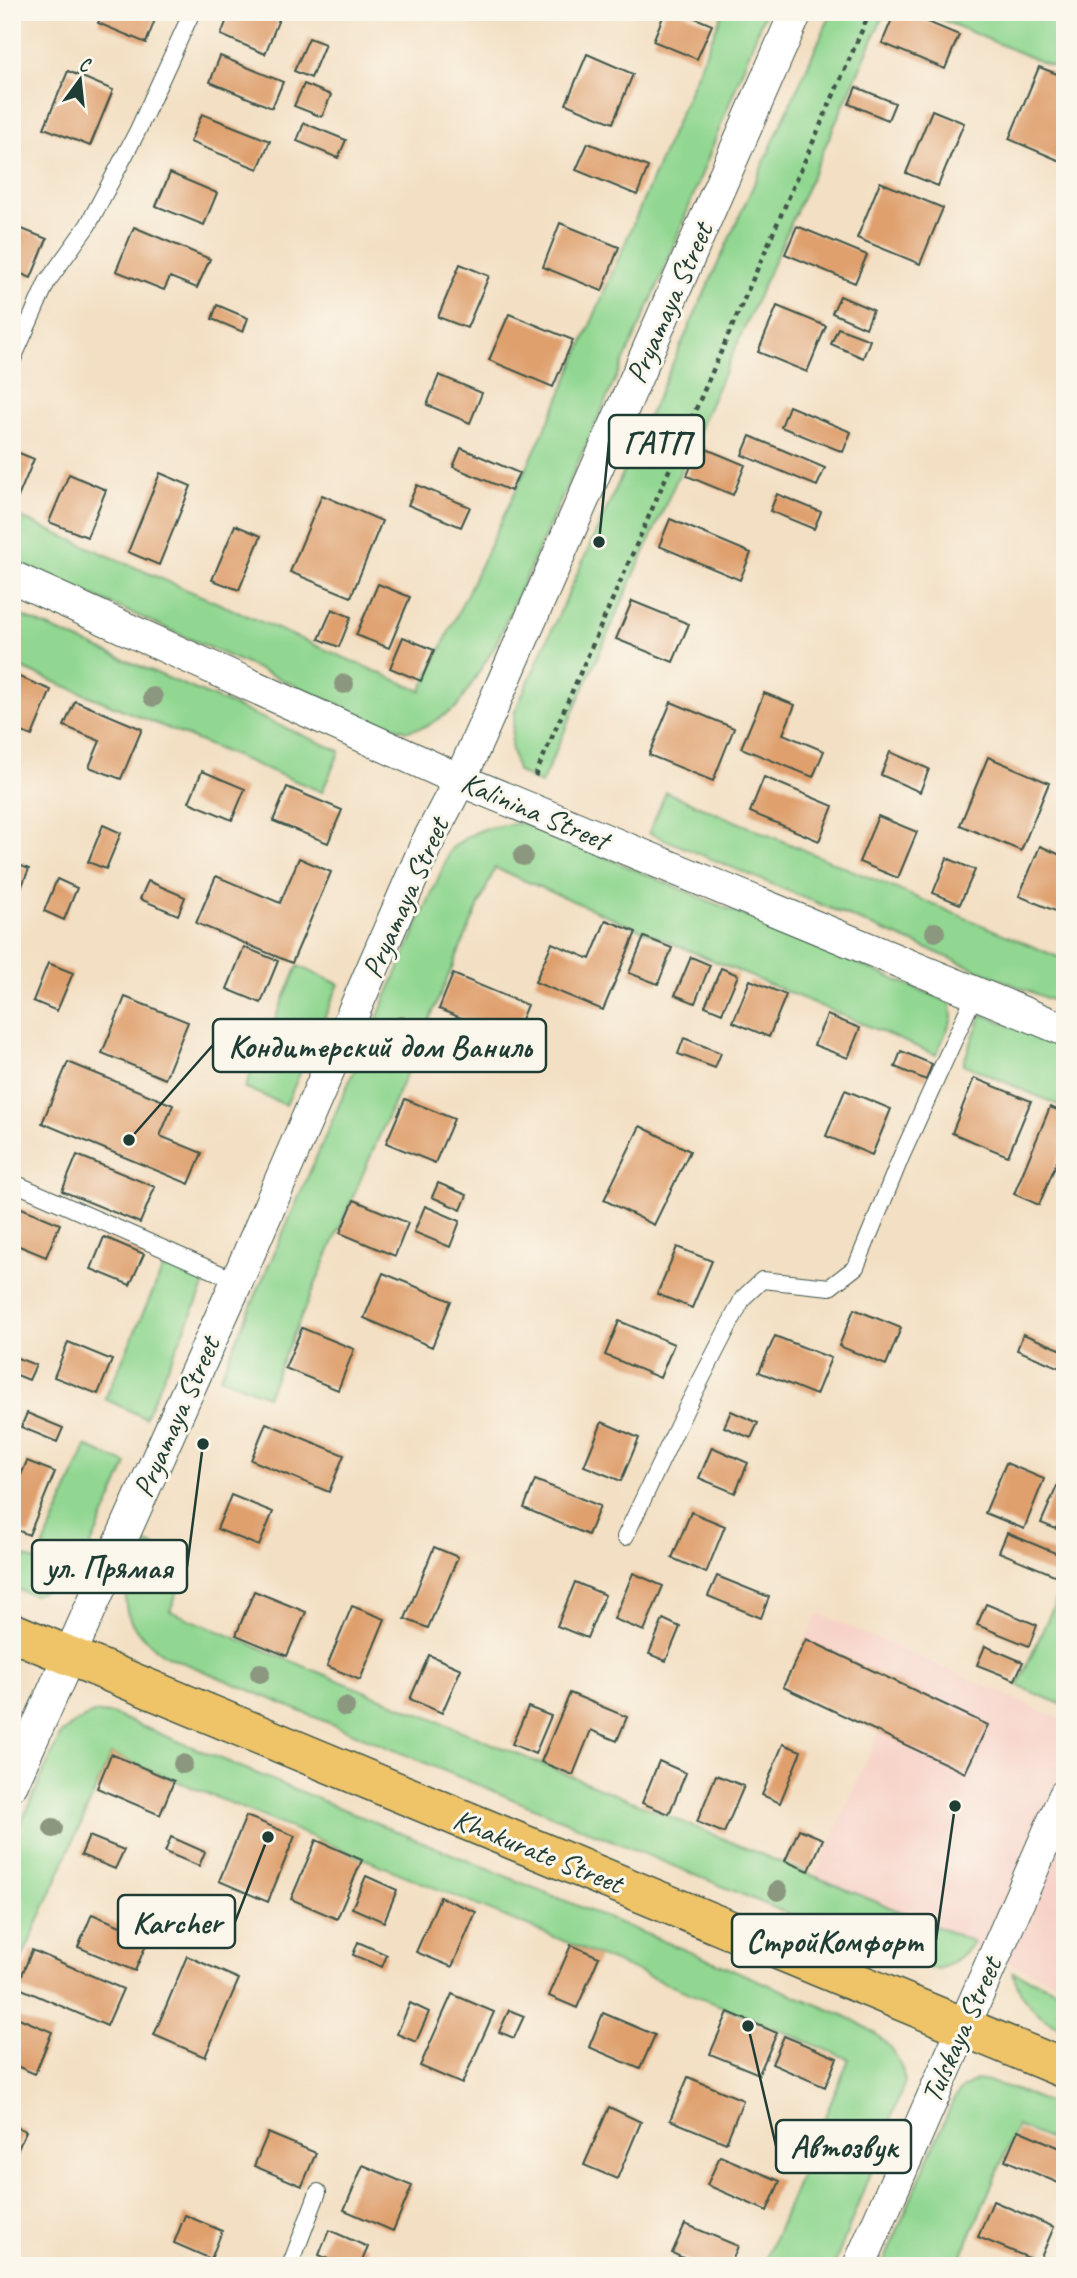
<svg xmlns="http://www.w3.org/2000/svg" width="1077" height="2278" viewBox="0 0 1077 2278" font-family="Caveat,sans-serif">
<rect width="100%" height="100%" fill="#fbf7ec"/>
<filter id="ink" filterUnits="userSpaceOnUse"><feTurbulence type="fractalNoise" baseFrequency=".0143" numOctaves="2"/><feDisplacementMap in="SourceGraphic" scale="14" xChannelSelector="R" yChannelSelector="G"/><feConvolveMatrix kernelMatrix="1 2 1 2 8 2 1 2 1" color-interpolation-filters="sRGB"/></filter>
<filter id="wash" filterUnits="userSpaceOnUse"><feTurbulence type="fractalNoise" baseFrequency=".00686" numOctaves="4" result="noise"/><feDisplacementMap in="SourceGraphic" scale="28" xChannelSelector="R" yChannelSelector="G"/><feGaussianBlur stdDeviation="1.57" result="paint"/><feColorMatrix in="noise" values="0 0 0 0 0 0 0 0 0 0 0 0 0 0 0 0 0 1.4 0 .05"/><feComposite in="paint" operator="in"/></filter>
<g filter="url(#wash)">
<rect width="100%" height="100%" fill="#f3dfc3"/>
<path fill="#f7d1c7" d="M818 1613 1065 1721V1986L813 1880 879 1732 783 1687Z"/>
<path fill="#91d791" stroke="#588a62" stroke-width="2" d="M723 12H765L659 283 494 648 457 707 427 726 407 731 373 720 12 560V514L421 691 559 399Z
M832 12H885L541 784 517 771 511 746 515 711Z
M924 12H1040L1065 23V72Z
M12 612 340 751 322 792 12 664Z
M666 792 1065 960V1006L649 833Z
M524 823 951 1003 952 1019 936 1055 495 868 267 1396 220 1377 451 849C477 827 491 826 524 823Z
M298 966 339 984 286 1105 245 1088Z
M982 1014 1065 1048V1108L963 1064Z
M165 1264 206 1282 145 1418 105 1399Z
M86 1446 127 1464 84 1561 69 1582 34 1595 12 1588V1551L37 1562Z
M146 1543 189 1561 170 1611 974 1942C965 1952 951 1967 937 1969 924 1970 890 1955 876 1950L165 1655C111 1616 121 1597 146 1543Z
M1065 1580V1706L1018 1686Z
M95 1713 112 1714 845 2016C874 2030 900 2047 905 2082L834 2266H763L849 2059 111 1754 12 1982V1844L61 1734 75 1723Z
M1013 1972 1065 1993V2030C1038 2017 1021 2002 1013 1972Z
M976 2080C1008 2084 1036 2098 1065 2110V2146L1017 2126 957 2266H882L954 2099 961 2090Z"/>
<g id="blocks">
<path fill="#dfa06e" d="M103 12H158L146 43 98 23Z
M230 12H277L281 14 265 54 221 35Z
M665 12H681L712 25 697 59 653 41Z
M895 12H904L959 35 945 69 882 43Z
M309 38 325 44 311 78 294 71Z
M587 54 633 74 613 123 566 104Z
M220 56 283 82 272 108 210 82Z
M1039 67 1065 77V163L1009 139Z
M68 71 113 90 90 146 44 128Z
M304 84 331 95 322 117 294 106Z
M856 87 895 103 888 120 849 104Z
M932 110 964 123 938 186 906 173Z
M202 114 270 141 258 169 190 142Z
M304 123 346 140 338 158 297 141Z
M588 143 648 167 637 195 576 170Z
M170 173 217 193 204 225 156 206Z
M880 182 943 208 920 264 857 238Z
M560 223 619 247 602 291 543 267Z
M12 225 47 239 31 278 12 270Z
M797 226 867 255 855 283 785 254Z
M134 227 210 259 197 288 170 277 164 290 116 271Z
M460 264 489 276 467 328 438 317Z
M840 296 873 310 866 328 832 313Z
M217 305 248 318 243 332 212 319Z
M777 306 826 326 807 372 758 352Z
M509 314 573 340 553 387 489 360Z
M838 328 870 340 863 358 831 344Z
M439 375 482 393 470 423 427 405Z
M789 406 851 432 843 452 781 427Z
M750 436 825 468 817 486 742 455Z
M699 446 745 465 733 495 687 476Z
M461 448 519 473 511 491 453 467Z
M12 450 34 459 14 507 12 506Z
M160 473 191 486 159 565 128 552Z
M69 474 106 490 87 537 49 522Z
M417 485 470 507 461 527 408 505Z
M777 494 821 512 814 529 770 511Z
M322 495 382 521 351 597 290 572Z
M670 519 751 553 740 580 659 546Z
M235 525 261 536 239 590 212 580Z
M378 584 410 597 389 648 356 635Z
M632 601 689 624 673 662 616 639Z
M332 609 351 617 339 647 319 639Z
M403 637 434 650 421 681 390 668Z
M12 674 51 690 32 736 12 728Z
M764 693 795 705 783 734 824 751 813 777 741 748Z
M75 701 142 729 121 779 89 767 100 741 64 726Z
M671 702 734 728 713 781 649 755Z
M890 752 929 769 920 792 881 775Z
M988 757 1049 783 1021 851 960 825Z
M202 771 245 789 232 820 189 802Z
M764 777 833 806 819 841 750 812Z
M287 787 342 810 328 843 273 821Z
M878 816 917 832 898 878 859 862Z
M103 825 121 833 106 869 88 862Z
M1040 846 1065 857V915L1019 896Z
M299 858 331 872 292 963 196 923 216 876 280 903Z
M947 858 975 870 960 904 933 893Z
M12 862 29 869 19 893 12 891Z
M57 879 77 888 64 920 44 911Z
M148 881 185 897 178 915 140 899Z
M606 920 636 932 603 1010 535 982 552 943 590 959Z
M644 937 672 948 658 984 629 973Z
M244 947 278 961 261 1003 227 989Z
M691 957 710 965 695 1003 675 995Z
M48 963 73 973 57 1011 33 1001Z
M721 968 738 975 722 1013 705 1006Z
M453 974 527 1005 513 1039 439 1009Z
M750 980 786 995 769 1037 733 1022Z
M125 997 188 1022 165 1079 102 1053Z
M827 1015 860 1028 848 1058 814 1045Z
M684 1038 721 1053 715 1068 678 1054Z
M901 1051 932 1064 926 1080 895 1067Z
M68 1062 173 1105 160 1136 202 1153 189 1184 42 1123Z
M974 1078 1031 1101 1008 1156 952 1133Z
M845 1090 891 1109 872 1155 826 1136Z
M405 1099 454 1119 435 1163 386 1143Z
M1050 1107 1065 1113V1142L1039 1205 1014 1194Z
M640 1126 690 1151 654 1225 604 1200Z
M77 1155 155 1187 140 1223 62 1191Z
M438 1183 467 1195 461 1210 432 1197Z
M354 1200 408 1223 395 1256 340 1233Z
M12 1204 60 1224 46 1257 12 1243Z
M425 1206 460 1221 450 1247 414 1232Z
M104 1237 144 1254 130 1285 91 1269Z
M677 1247 712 1261 692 1308 657 1294Z
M383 1273 451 1301 432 1347 364 1318Z
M854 1309 901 1328 886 1365 839 1346Z
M619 1321 674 1344 660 1378 605 1355Z
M302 1328 354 1349 338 1390 285 1368Z
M1023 1334 1065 1351V1370L1017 1350Z
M775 1336 831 1358 816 1395 759 1372Z
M68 1342 112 1360 98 1394 54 1377Z
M12 1356 36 1365 29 1380 12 1373Z
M731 1411 758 1423 751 1438 724 1427Z
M27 1413 63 1428 57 1442 21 1427Z
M602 1422 639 1438 621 1481 584 1466Z
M266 1423 344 1455 329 1492 251 1460Z
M712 1447 748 1463 735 1493 699 1478Z
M27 1461 55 1472 29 1535 12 1528V1496Z
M1006 1463 1044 1479 1024 1529 985 1513Z
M535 1480 600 1506 588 1535 524 1508Z
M1057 1486 1065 1490V1507L1056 1529 1041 1523Z
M231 1495 273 1512 259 1546 217 1529Z
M691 1512 725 1526 706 1573 672 1558Z
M1007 1533 1065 1557V1563L1059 1577 999 1552Z
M434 1547 458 1557 428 1628 405 1619Z
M633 1573 663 1586 644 1631 614 1619Z
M717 1576 769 1597 761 1618 708 1596Z
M575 1582 605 1595 587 1638 557 1626Z
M254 1591 306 1612 287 1656 236 1635Z
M986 1604 1037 1625 1029 1646 977 1625Z
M352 1606 385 1619 360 1680 327 1666Z
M663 1619 680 1627 666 1661 649 1654Z
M806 1639 988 1725 965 1773 783 1687Z
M985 1646 1023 1662 1015 1680 977 1665Z
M429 1655 461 1669 442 1713 410 1699Z
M570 1693 627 1717 617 1741 591 1730 573 1775 541 1762Z
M528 1707 551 1716 535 1754 512 1744Z
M783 1744 801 1751 780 1803 762 1795Z
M111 1754 174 1781 160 1815 97 1788Z
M659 1761 686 1773 669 1814 642 1803Z
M716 1775 744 1786 724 1833 697 1822Z
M246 1816 295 1836 268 1902 219 1881Z
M799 1829 823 1839 809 1871 785 1861Z
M89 1836 124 1850 115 1869 81 1855Z
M171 1837 205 1852 199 1866 165 1852Z
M316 1840 362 1860 337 1919 291 1899Z
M366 1876 397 1890 384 1922 352 1908Z
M440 1897 476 1912 452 1967 416 1952Z
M92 1914 149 1938 135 1971 78 1947Z
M358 1942 387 1955 382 1967 353 1955Z
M571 1945 599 1957 577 2008 549 1996Z
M32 1950 123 1989 107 2026 17 1987Z
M187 1956 239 1979 205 2057 154 2035Z
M452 1994 494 2012 462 2084 420 2066Z
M410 2003 429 2012 416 2042 397 2034Z
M509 2010 524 2016 514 2038 499 2032Z
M728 2012 777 2033 759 2074 710 2054Z
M603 2013 655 2035 640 2069 589 2047Z
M14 2016 52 2032 35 2074 12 2064Z
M784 2036 837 2058 825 2087 772 2064Z
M688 2077 743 2100 726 2143 670 2120Z
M609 2107 641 2122 617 2179 584 2165Z
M12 2125 26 2131 12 2163Z
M1018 2130 1065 2150 1063 2185 1005 2160Z
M268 2133 316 2153 302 2186 254 2166Z
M720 2156 780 2181 767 2211 707 2185Z
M363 2165 412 2186 393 2231 344 2210Z
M993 2201 1054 2227 1039 2262 978 2237Z
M185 2215 222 2231 211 2259 174 2243Z
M685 2224 738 2246 730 2266H701L672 2253Z
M329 2230 368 2247 360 2266H343L319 2255Z"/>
</g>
</g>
<g filter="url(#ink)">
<use href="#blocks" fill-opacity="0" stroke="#3f5549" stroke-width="2"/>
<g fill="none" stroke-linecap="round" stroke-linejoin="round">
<defs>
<path id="service" d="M12 361 47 282 88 225 137 132 192 12
M12 1182 237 1281
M625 1537 686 1409 743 1298 762 1280 830 1287 856 1267 901 1157 975 994
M290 2266 318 2192"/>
<path id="minor" d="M12 577 460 780 1065 1030
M12 1784 237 1281 426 845 460 780 488 717 796 12
M859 2266 1065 1795"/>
<path id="primary" d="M12 1632 1065 2069"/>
</defs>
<use href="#service" stroke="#3f5549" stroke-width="18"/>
<use href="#minor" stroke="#3f5549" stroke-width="34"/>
<use href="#primary" stroke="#3f5549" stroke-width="41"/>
<path stroke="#3f5549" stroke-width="4.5" stroke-dasharray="5 5" stroke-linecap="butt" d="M535 776 870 12"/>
<use href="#service" stroke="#fff" stroke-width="16"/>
<use href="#minor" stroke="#fff" stroke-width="32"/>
<use href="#primary" stroke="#efc469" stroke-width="38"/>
</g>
<g fill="#8b977f">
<circle cx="344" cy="684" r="10"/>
<circle cx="153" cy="697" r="10"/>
<circle cx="523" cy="856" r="10"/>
<circle cx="935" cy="932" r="10"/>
<circle cx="401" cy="1026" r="10"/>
<circle cx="260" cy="1673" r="10"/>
<circle cx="345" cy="1707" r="10"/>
<circle cx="183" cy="1764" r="10"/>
<circle cx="53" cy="1828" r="10"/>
<circle cx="778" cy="1891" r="10"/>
</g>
</g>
<g text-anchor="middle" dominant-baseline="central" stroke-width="6" stroke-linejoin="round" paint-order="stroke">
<g font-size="30" fill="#1f3d34" stroke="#fbf7ec">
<text transform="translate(669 303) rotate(-66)">Pryamaya Street</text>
<text transform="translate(535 811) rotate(23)">Kalinina Street</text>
<text transform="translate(405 898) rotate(-66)">Pryamaya Street</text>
<text transform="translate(176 1417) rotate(-66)">Pryamaya Street</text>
<text transform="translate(538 1851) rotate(22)">Khakurate Street</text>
<text transform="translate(961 2030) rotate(-66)">Tulskaya Street</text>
</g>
</g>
<path fill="none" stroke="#1f3d34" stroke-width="2.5" d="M599 542L609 442M129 1140L213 1045M203 1444L187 1567M268 1837L235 1922M955 1806L936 1940M748 2026L776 2146"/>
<g fill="#1f3d34" stroke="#fbf7ec" stroke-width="2.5">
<circle cx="599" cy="542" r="7"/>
<circle cx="129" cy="1140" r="7"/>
<circle cx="203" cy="1444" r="7"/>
<circle cx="268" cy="1837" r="7"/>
<circle cx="955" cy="1806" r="7"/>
<circle cx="748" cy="2026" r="7"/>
</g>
<g fill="#fbf7ec" stroke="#1f3d34" stroke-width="2.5">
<rect x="609" y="415" width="95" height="53" rx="7"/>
<rect x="213" y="1019" width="333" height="53" rx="7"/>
<rect x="32" y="1540" width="155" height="53" rx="7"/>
<rect x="118" y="1895" width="117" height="53" rx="7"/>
<rect x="732" y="1914" width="204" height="53" rx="7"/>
<rect x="776" y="2120" width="135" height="53" rx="7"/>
</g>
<g font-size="32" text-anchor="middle" font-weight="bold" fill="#1f3d34">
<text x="657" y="453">ГАТП</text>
<text x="380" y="1057">Кондитерский дом Ваниль</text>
<text x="109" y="1578">ул. Прямая</text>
<text x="177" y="1933">Karcher</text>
<text x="834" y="1952">СтройКомфорт</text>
<text x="844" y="2157">Автозвук</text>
</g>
<rect width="1077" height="2278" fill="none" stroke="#fbf7ec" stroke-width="42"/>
<g transform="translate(80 80) rotate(15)" stroke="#fbf7ec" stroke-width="5" paint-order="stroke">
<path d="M0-5L12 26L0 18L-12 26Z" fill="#1f3d34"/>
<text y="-10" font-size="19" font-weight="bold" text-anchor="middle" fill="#1f3d34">С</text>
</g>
</svg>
